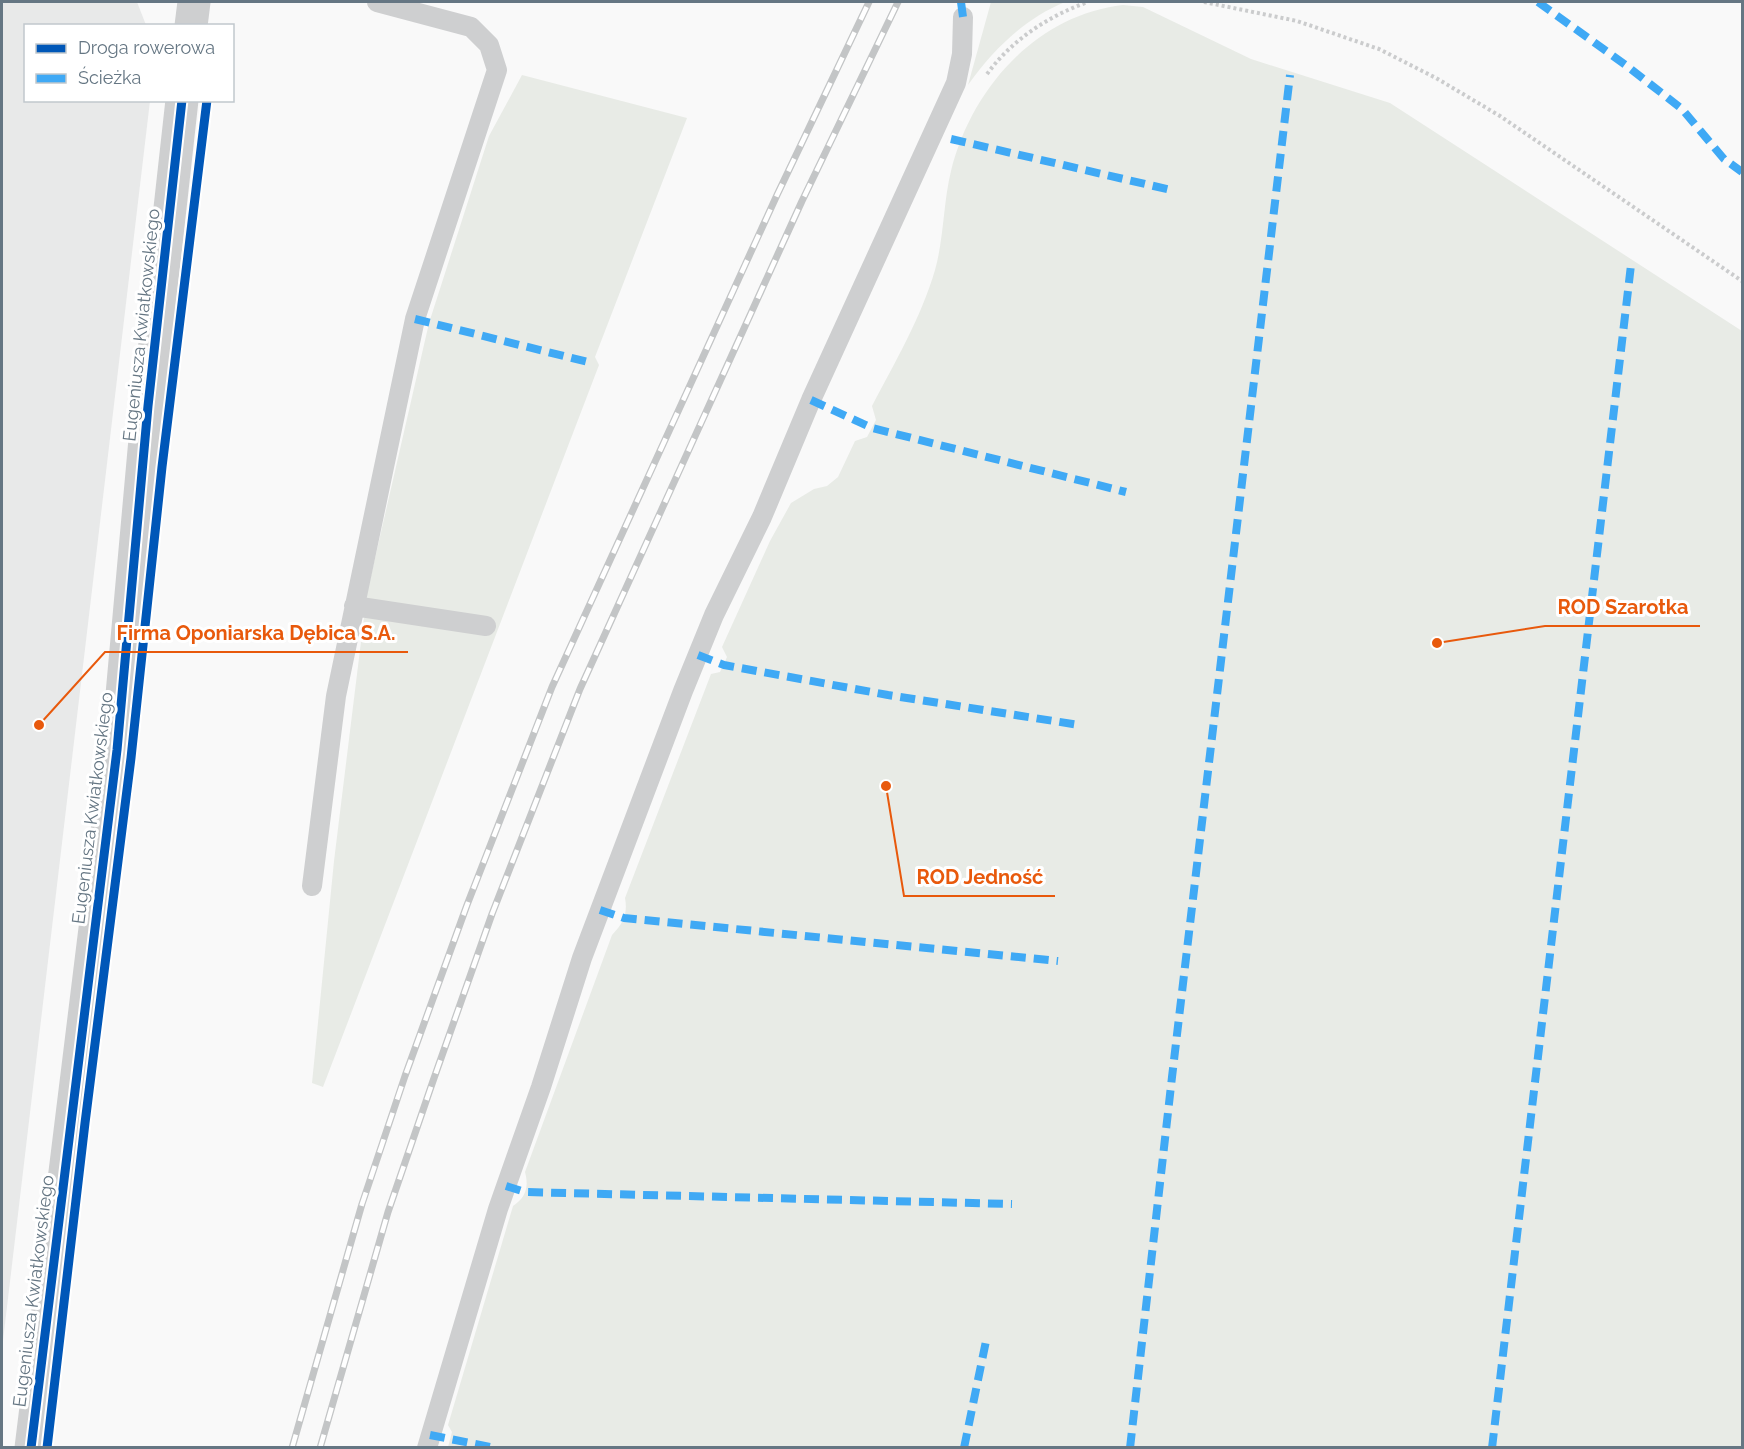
<svg xmlns="http://www.w3.org/2000/svg" width="1744" height="1449" viewBox="0 0 1744 1449" font-family="Raleway,sans-serif">
<rect width="100%" height="100%" fill="#f9f9f9"/>
<path fill="#e8e9e9" d="M2 2H137L146 25 26 26V100L150 101 2 1349Z"/>
<path fill="#e8ebe6" d="M991 2H1065C1024 19 994 49 968 85Z
M1123 5 1143 7 1251 59 1390 103 1742 331V1447H448L452 1432 448 1425 513 1206C526 1197 529 1187 525 1172L612 935C623 924 628 914 625 898L711 674 720 672 727 657 722 647 770 541 791 503 814 489 827 486 838 477 855 441 867 437 876 420 872 406C895 362 921 318 935 270 944 238 943 204 951 171 971 89 1036 15 1123 5Z
M522 75 687 118 595 357 599 365 323 1087 312 1083 334 861 367 593 429 323 489 136Z"/>
<g fill="none" stroke-linecap="round" stroke-linejoin="round">
<path stroke="#cbcccd" stroke-width="4" stroke-dasharray="3 3" stroke-linecap="butt" d="M1204 2 1297 21 1379 49 1436 78 1500 116 1742 281
M987 74C1012 40 1048 16 1088 2"/>
<path stroke="#cecfd0" stroke-width="20" d="M354 606 486 626
M312 886 336 696 415 319 497 70 489 45 471 27 377 2
M427 1448 498 1209 541 1087 582 958 683 691 714 615 762 517 811 400 956 83 962 54 963 17"/>
<path stroke="#cecfd0" stroke-width="33" d="M191 26 194 2
M31 1448 117 750 148 406 182 100"/>
<defs>
<path id="rail" d="M292 1448 362 1204 405 1076 467 905 552 687 777 195 869 2
M320 1448 388 1212 433 1081 492 914 580 689 802 201 898 2"/>
</defs>
<use href="#rail" stroke="#c3c5c6" stroke-width="7"/>
<use href="#rail" stroke="#fff" stroke-width="4.5" stroke-dasharray="14" stroke-linecap="butt"/>
<path stroke="#3fa9f5" stroke-width="8" stroke-dasharray="15 8" stroke-linecap="butt" d="M961 2 963 17
M1538 2 1627 66 1682 109 1724 159 1742 172
M951 139 1171 190
M415 319 588 362
M811 400 872 428 1126 492
M698 655 724 665 888 695 1079 725
M600 910 624 918 1058 961
M506 1186 525 1192 1012 1204
M430 1435 495 1448
M964 1448 986 1341
M1130 1448 1172 1077 1290 75
M1492 1448 1631 265"/>
<defs>
<path id="cycleway" d="M31 1448 117 750 148 406 182 100
M47 1448 85 1123 131 758 162 467 207 100"/>
</defs>
<use href="#cycleway" stroke="#fff" stroke-width="13"/>
<use href="#cycleway" stroke="#0057b8" stroke-width="9"/>
</g>
<g text-anchor="middle" dominant-baseline="central" stroke-width="6" stroke-linejoin="round" paint-order="stroke">
<g font-size="18" fill="#657683" stroke="#fff">
<text transform="translate(141 325) rotate(-84)">Eugeniusza Kwiatkowskiego</text>
<text transform="translate(92 808) rotate(-83)">Eugeniusza Kwiatkowskiego</text>
<text transform="translate(33 1291) rotate(-83)">Eugeniusza Kwiatkowskiego</text>
</g>
</g>
<path fill="none" stroke="#e8590c" stroke-width="2" d="M1437 643L1545 626H1700M39 725L105 652H408M886 786L904 896H1055"/>
<g fill="#e8590c" stroke="#fff" stroke-width="2">
<circle cx="1437" cy="643" r="6"/>
<circle cx="39" cy="725" r="6"/>
<circle cx="886" cy="786" r="6"/>
</g>
<g font-size="20" text-anchor="middle" font-weight="bold" fill="#e8590c" stroke="#fff" stroke-width="6" stroke-linejoin="round" paint-order="stroke">
<text x="1623" y="614">ROD Szarotka</text>
<text x="256" y="640">Firma Oponiarska Dębica S.A.</text>
<text x="980" y="884">ROD Jedność</text>
</g>
<rect width="1744" height="1449" fill="none" stroke="#657683" stroke-width="6"/>
<rect x="24" y="24" width="210" height="78" fill="#ffffff" stroke="#c1c8cd" stroke-width="1.5"/>
<rect x="36" y="44" width="30" height="9" fill="#0057b8" stroke="#c1c8cd" stroke-width="1.5"/>
<text x="78" y="54" font-size="18" fill="#657683">Droga rowerowa</text>
<rect x="36" y="74" width="30" height="9" fill="#3fa9f5" stroke="#c1c8cd" stroke-width="1.5"/>
<text x="78" y="84" font-size="18" fill="#657683">Ścieżka</text>
</svg>
